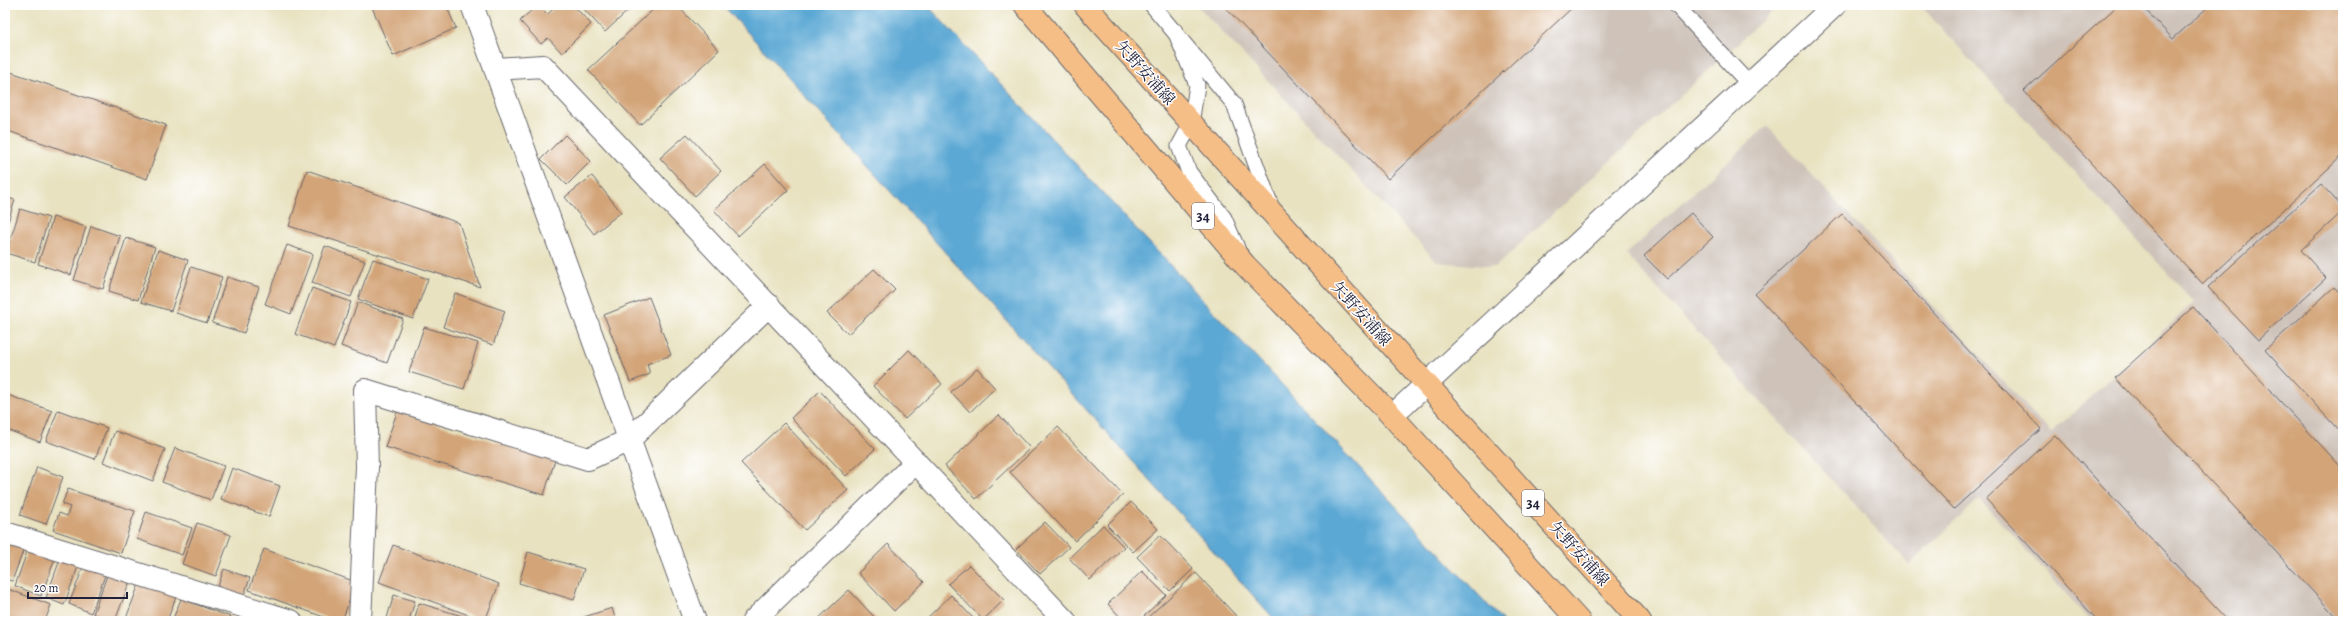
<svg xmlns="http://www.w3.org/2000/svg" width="2348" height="626" viewBox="0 0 2348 626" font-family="Alegreya,'Noto Serif JP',serif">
<rect width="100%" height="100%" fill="#fff"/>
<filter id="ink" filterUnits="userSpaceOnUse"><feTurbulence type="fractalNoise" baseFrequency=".025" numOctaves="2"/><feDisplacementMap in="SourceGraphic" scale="8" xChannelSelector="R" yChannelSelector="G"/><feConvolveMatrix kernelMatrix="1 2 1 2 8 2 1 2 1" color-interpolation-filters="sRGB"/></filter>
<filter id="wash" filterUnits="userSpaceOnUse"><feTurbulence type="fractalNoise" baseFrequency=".012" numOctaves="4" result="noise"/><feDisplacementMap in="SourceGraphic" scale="16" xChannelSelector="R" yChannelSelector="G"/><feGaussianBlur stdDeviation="0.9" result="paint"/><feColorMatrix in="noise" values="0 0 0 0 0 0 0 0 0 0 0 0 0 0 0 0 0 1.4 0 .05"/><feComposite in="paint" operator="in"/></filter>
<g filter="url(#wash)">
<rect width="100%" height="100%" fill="#e8e2c0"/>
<path fill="#cec2b9" d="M1197 5H1779L1495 267 1437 262Z
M1920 5H2343V621H2091L1979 499 1909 565 1626 254 1767 126 2051 433 2194 302Z"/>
<path fill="#5ba8d4" stroke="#3e6588" d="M723 5H927L1503 621H1276Z"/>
<g id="blocks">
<path fill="#d3a478" d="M371 5H446L456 28 393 56Z
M537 5 547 15 557 5H573L591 24 562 53 548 38 541 44 520 21Z
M580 5H634L605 32Z
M658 5H677L719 50 640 125 588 70Z
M1223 5H1575L1388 179Z
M2118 5H2141L2173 39 2210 5H2343V155L2203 284 2024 91Z
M5 70 166 125 147 179 5 130Z
M687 134 721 171 695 196 660 158Z
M565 135 591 161 567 185 541 159Z
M765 164 788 190 738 236 714 210Z
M307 170 459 223 480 287 289 226Z
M592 176 621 212 594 234 565 197Z
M2321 184 2343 208V211L2301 250 2326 278 2258 340 2208 287Z
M5 197 15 200 5 231Z
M20 209 49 218 35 262 6 253Z
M1691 213 1713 237 1667 279 1644 256Z
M1842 214 2041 429 1954 509 1755 294Z
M53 217 86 227 71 275 38 264Z
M91 226 120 236 103 289 74 280Z
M126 238 155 247 138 300 109 291Z
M287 245 313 254 291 314 265 304Z
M325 246 365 261 351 297 312 283Z
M158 250 188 260 171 311 141 302Z
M373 259 428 279 413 319 358 299Z
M191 267 222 277 207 323 176 313Z
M874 269 895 290 848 334 827 313Z
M227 277 259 287 244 333 212 323Z
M2334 287 2343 296V435L2265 350Z
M312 288 351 302 334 348 295 334Z
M455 293 505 311 493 345 443 327Z
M649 297 671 355 647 364 650 374 630 382 604 315Z
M358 302 403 319 387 363 341 346Z
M2193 307 2343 469V621H2340L2115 378Z
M424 327 478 343 464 389 409 372Z
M909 350 942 384 905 419 873 386Z
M977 368 995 388 970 412 951 392Z
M820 391 875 449 846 476 791 418Z
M5 394 52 411 40 442 5 429Z
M58 410 107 428 95 459 46 441Z
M397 412 555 460 544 495 385 447Z
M999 415 1030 448 976 499 945 466Z
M784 423 848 490 805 530 741 463Z
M1058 427 1123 495 1075 541 1010 472Z
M115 431 165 449 153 481 103 462Z
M2055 435 2228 621H2098L1986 499Z
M175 448 224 466 211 500 162 482Z
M37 467 63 477 46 524 20 515Z
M232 468 280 486 269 517 221 499Z
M68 489 135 511 121 553 53 530 59 513 67 516 70 507 62 504Z
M1131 502 1158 529 1133 552 1107 525Z
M146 512 192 528 182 555 137 539Z
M1045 522 1069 547 1040 574 1016 549Z
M197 523 231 535 216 576 182 564Z
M1103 525 1124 547 1090 580 1069 558Z
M1160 535 1193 569 1170 591 1137 557Z
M5 539 25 546 12 581 5 579Z
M888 544 924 582 894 611 858 573Z
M393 545 499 584 485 621 379 582Z
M29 546 56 556 41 596 15 586Z
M264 549 356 582 342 621H335L249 590Z
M528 552 584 569 574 600 519 583Z
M62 554 80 561 64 605 46 598Z
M84 565 106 573 91 613 69 604Z
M969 565 1004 600 983 620 948 584Z
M224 569 250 578 243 598 217 589Z
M1142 571 1166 595 1139 621H1124L1108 604Z
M108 573 130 581 115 621 93 614Z
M1196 573 1238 618 1235 621H1148L1146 619Z
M139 584 176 597 167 621H125Z
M5 588 51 605 45 621H5Z
M849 590 878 621H816Z
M394 595 415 601 409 621H386Z
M951 595 976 621H926L925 620Z
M181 599 231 617 230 621H172Z
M419 603 472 619V621H414Z
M612 608 616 621H578V619Z"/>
</g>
</g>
<g filter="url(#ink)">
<use href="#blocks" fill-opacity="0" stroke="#67656a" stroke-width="1"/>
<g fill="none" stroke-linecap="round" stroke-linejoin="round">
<defs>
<path id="service" d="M1152 5 1234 104 1271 206
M1676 5 1749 84
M1175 31 1197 85 1191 124 1179 146 1189 172 1224 218 1237 248"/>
<path id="minor" d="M472 5 695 621
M495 69 543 66 1065 621
M5 533 291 621
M360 621 367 467 365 390 588 459 629 440 769 305
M753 621 916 462"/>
<path id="tertiary" d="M1392 416 1835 5"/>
<path id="primary" d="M1025 5 1245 265 1392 416 1579 621
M1085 5 1640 621"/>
</defs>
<use href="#service" stroke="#67656a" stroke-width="17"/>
<use href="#minor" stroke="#67656a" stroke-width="24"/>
<use href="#tertiary" stroke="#67656a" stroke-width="24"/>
<use href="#primary" stroke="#67656a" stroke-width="24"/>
<use href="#service" stroke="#fff" stroke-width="15"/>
<use href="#minor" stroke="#fff" stroke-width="22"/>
<use href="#tertiary" stroke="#fff" stroke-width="22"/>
<use href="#primary" stroke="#f6be87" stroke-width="22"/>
</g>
</g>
<g text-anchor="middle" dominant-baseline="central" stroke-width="3" stroke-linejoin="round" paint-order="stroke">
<g fill="#fff" stroke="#646476" stroke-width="1">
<rect x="1192" y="203" width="22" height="26" rx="3"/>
<rect x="1522" y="490" width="22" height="26" rx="3"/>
</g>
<g font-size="15" font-weight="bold" fill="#22223b">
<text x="1203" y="216">34</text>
<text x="1533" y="503">34</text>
</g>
<g font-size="16" fill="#22223b" stroke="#fff">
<text transform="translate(1145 73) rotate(48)">矢野安浦線</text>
<text transform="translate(1361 314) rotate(48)">矢野安浦線</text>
<text transform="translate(1579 554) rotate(48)">矢野安浦線</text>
</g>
</g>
<rect width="2348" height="626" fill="none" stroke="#fff" stroke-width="20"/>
<path d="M28 592v6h99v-6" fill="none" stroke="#22223b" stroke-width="2"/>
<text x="34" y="592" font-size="12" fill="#22223b" stroke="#ffffff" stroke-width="3" paint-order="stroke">20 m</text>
</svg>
